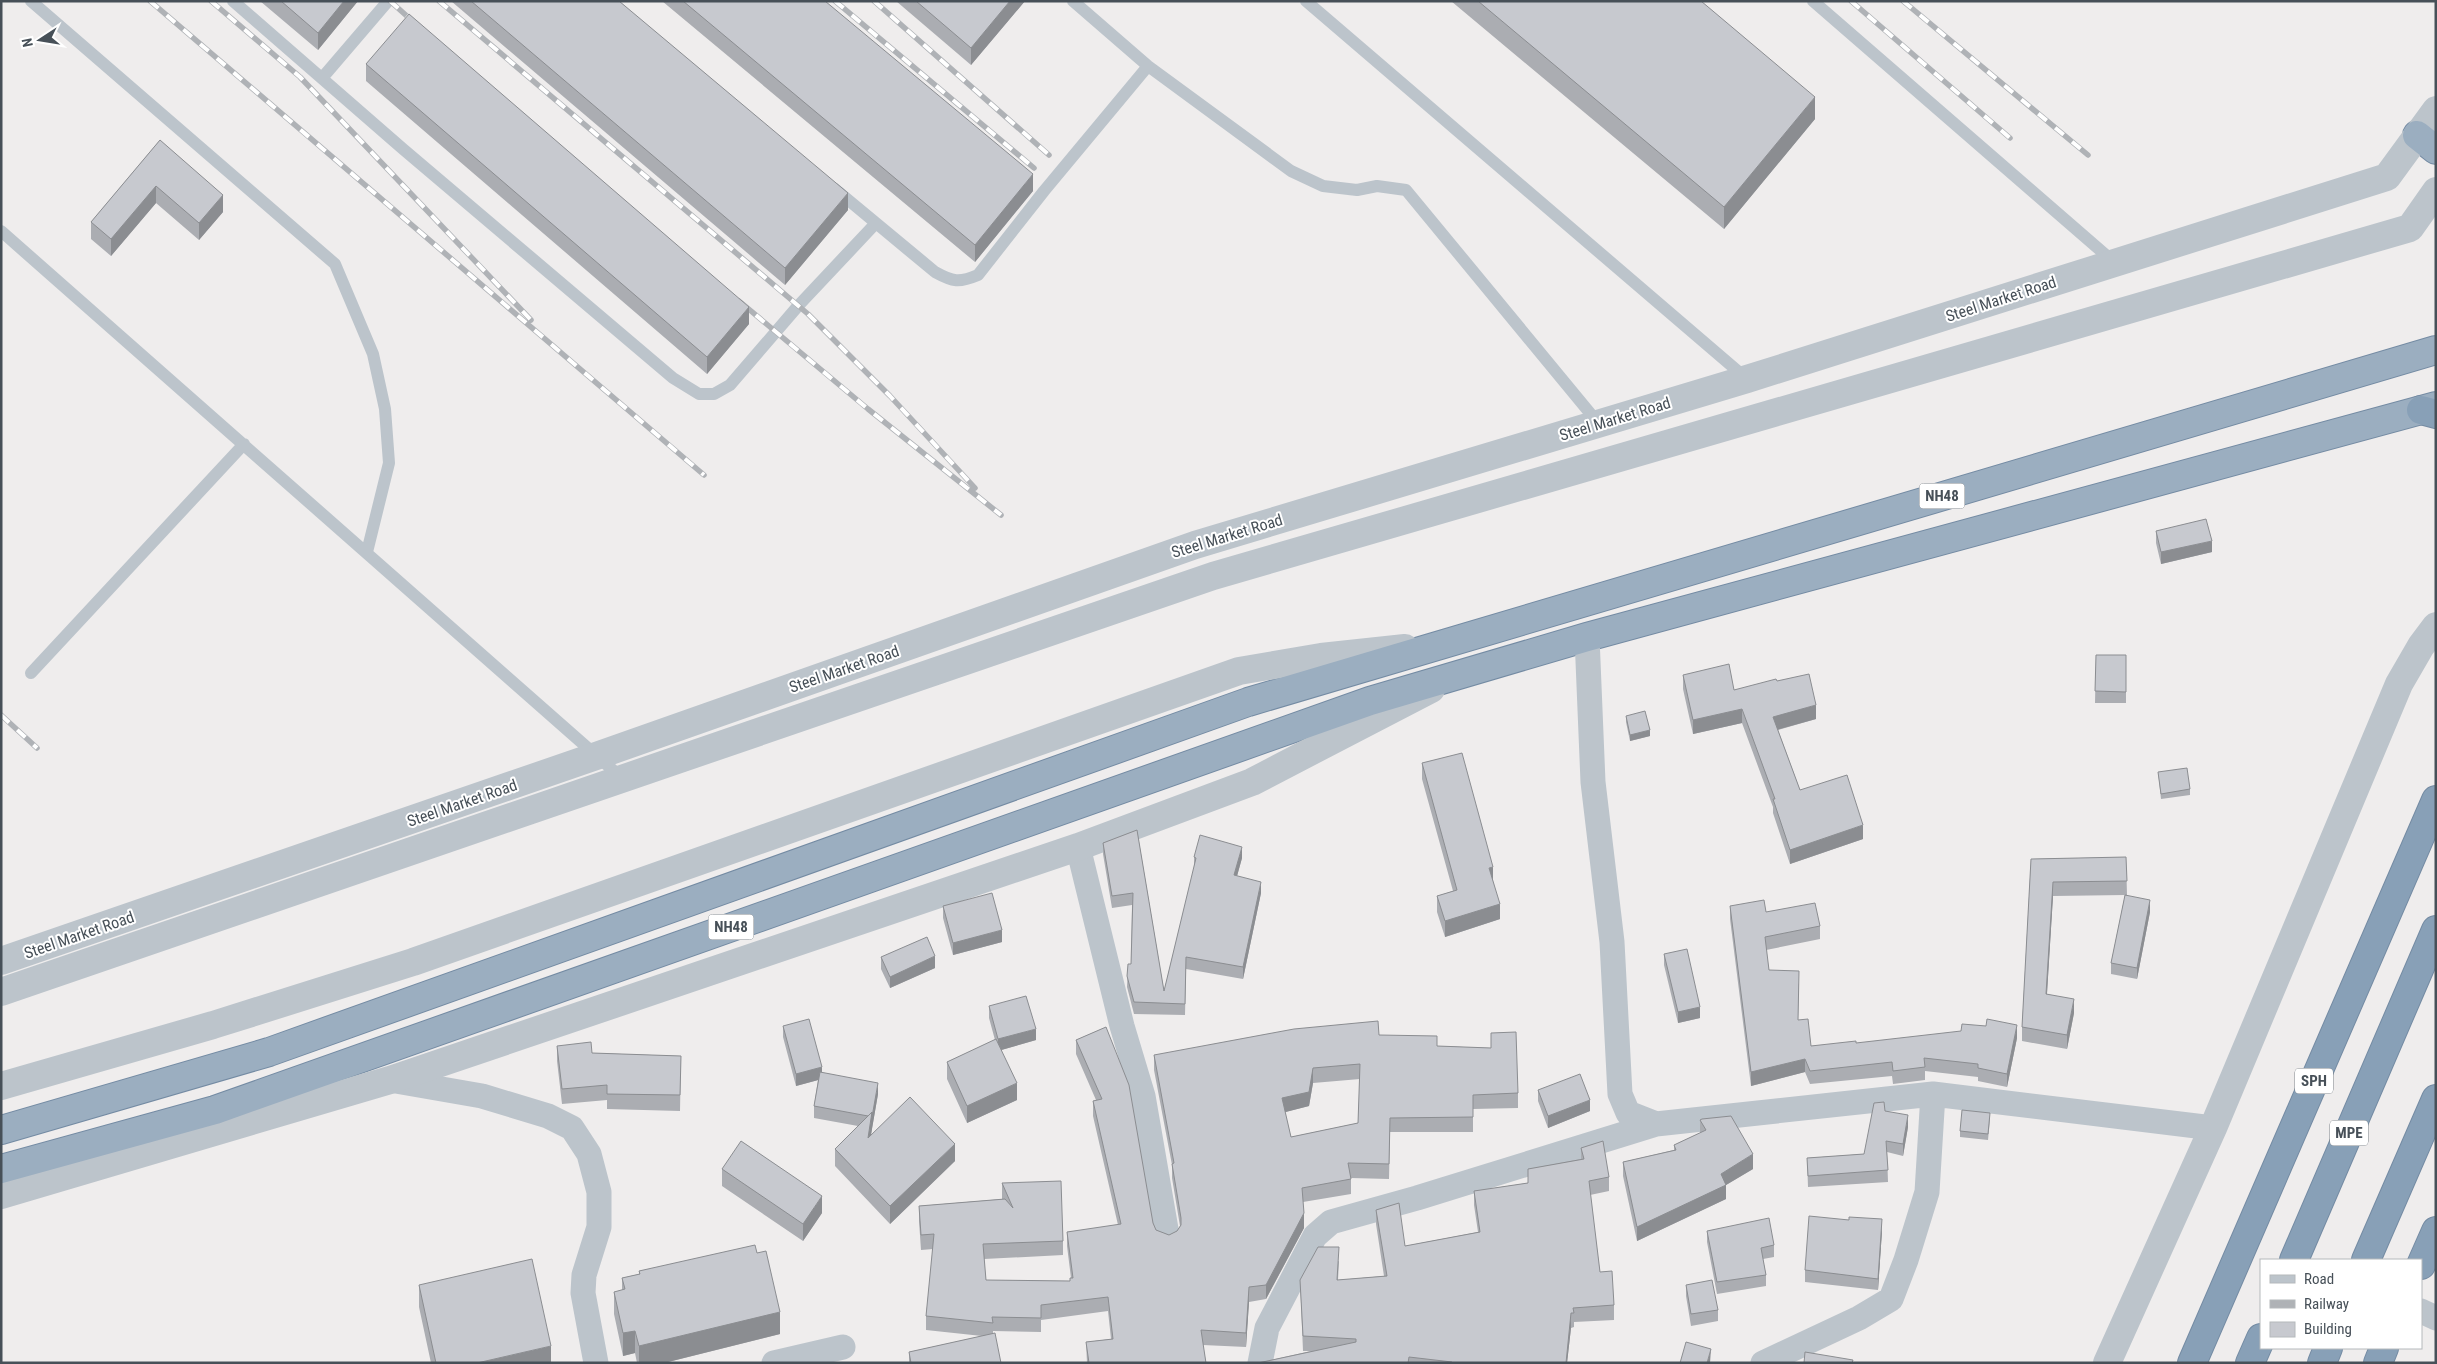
<svg xmlns="http://www.w3.org/2000/svg" width="2437" height="1364" viewBox="0 0 2437 1364" font-family="'Roboto Condensed',sans-serif">
<rect width="100%" height="100%" fill="#efeded"/>
<g fill="none" stroke-linecap="round" stroke-linejoin="round">
<defs>
<path id="trunk" d="M2417 135 2436 150
M1 1130 269 1052 1248 702 2436 350
M1 1169 215 1110 1370 701 1587 637 2436 406"/>
<path id="motorway" d="M2421 410 2436 414
M2294 1260 2436 930
M2366 1260 2436 1099
M2421 1265 2436 1231
M2192 1363 2436 800
M2250 1363 2261 1338
M2322 1363 2328 1348
M2378 1363 2384 1348"/>
</defs>
<use href="#trunk" stroke="#748ba3" stroke-width="30"/>
<use href="#motorway" stroke="#748ba3" stroke-width="30"/>
<path stroke="#bcc4cb" stroke-width="12" d="M31 1 335 264 373 354 385 409 389 463 367 552
M233 1 403 149 673 378 699 394H714L730 385 798 306 876 223
M1073 1 1148 66 1291 171 1323 186 1357 190 1377 186 1406 190 1599 424
M1306 1 1747 379
M1813 1 2115 263
M323 77 388 1
M835 189 935 272C953 282 959 283 978 275L1044 191 1148 66
M1 231 623 779
M31 673 244 444"/>
<path stroke="#bcc4cb" stroke-width="25" d="M1587 637 1593 782 1612 942 1620 1094 1628 1113 1656 1124 1933 1094 2213 1128
M1078 847 1122 1026 1143 1096 1167 1235
M390 1080 482 1096 548 1116 572 1128 589 1154 599 1192V1227L584 1275 583 1293 596 1363
M2421 1311 2436 1318
M774 1363 843 1347
M1260 1363 1267 1328 1315 1236 1331 1222 1417 1198 1656 1124
M1763 1363 1859 1318 1891 1299 1906 1260 1927 1192 1933 1094"/>
<path stroke="#bcc4cb" stroke-width="28" d="M1 961 599 755 1195 545 1747 379 2387 177 2436 110
M1 992 1213 576 2410 228 2436 191
M1 1086 213 1025 413 962 1239 671 1321 657 1405 648
M1 1195 390 1080 1078 847 1252 782 1431 689
M2107 1363 2213 1128 2399 684 2421 646 2436 626"/>
<use href="#trunk" stroke="#9baec0" stroke-width="28"/>
<use href="#motorway" stroke="#88a0b7" stroke-width="28"/>
<defs>
<path id="rail" d="M150 1 704 475
M211 1 300 77 531 320
M390 1 418 26
M439 1 808 314 890 396 975 488
M835 1 1034 168
M874 1 1049 155
M1851 1 2010 138
M1903 1 2088 155
M739 301 868 409 1001 515
M1 715 37 748"/>
</defs>
<use href="#rail" stroke="#afb2b6" stroke-width="5.5"/>
<use href="#rail" stroke="#fff" stroke-width="4" stroke-dasharray="11" stroke-linecap="butt"/>
</g>
<path fill="#abadb2" fill-rule="evenodd" d="M260 1H358L318 50Z
M451 1H619L848 210 785 285Z
M662 1H825L1033 191 975 262Z
M896 1H1025L971 65Z
M1451 1H1701L1815 119 1724 229Z
M366 64 749 324 707 374 366 81Z
M160 140 223 212 199 240 156 203 111 256 91 239V222Z
M2156 531 2212 552 2161 564 2156 543Z
M2096 655H2126V703H2095Z
M1683 675 1734 690 1777 681 1816 719 1778 730 1800 790 1863 839 1790 864 1773 813V807L1742 723 1693 734 1683 689Z
M1626 716 1650 736 1630 741 1626 722Z
M1422 763 1493 881 1500 919 1445 937 1437 912V896L1453 891 1422 779Z
M2158 772 2190 789V795L2161 799Z
M1137 830 1164 991 1194 869V857L1242 858 1237 876 1261 893 1243 979 1186 969 1185 1015 1134 1014 1127 987 1128 964H1131L1132 905 1112 908 1103 854V843Z
M2126 857 2127 895 2150 912 2137 979 2111 974V963L2125 895 2053 896 2047 994 2074 1013 2067 1049 2022 1041V1027L2031 859Z
M943 906 1002 942 953 955 943 918Z
M1730 906 1766 912 1820 926V939L1766 950 1769 970 1799 984 1798 1020 1811 1046 1856 1043 2017 1038 2007 1087 1978 1081V1077L1925 1071V1080L1893 1084 1892 1076 1810 1084 1805 1072 1751 1086 1730 919Z
M1664 954 1700 1018 1678 1023 1664 965Z
M881 957 935 968 890 988 881 969Z
M989 1006 1036 1040 1001 1050 1017 1100 967 1123 947 1079V1062L995 1040 989 1018Z
M783 1026 822 1073 878 1094 871 1134 955 1161 890 1224 835 1166V1149L858 1126 814 1118V1106L818 1080 796 1086 783 1037Z
M1106 1027 1153 1223 1156 1230 1169 1235 1177 1231 1180 1226 1172 1178V1165L1154 1070V1055L1379 1035 1437 1046 1491 1048V1033L1518 1093V1108L1473 1109V1132H1390L1389 1179 1351 1178V1194L1303 1202 1304 1228 1266 1299 1249 1302 1246 1347 1203 1345 1206 1363H1087L1086 1342 1111 1339 1108 1311 1041 1320V1332L993 1331V1334L1001 1363H909V1352L982 1336 926 1330V1316L933 1249 921 1250 919 1221V1206L1002 1199V1183L1063 1241V1255L984 1259 986 1280 1070 1281 1071 1278 1067 1246V1232L1118 1225 1093 1116V1101L1096 1100 1076 1054V1040ZM1360 1079 1358 1123 1291 1137 1285 1112 1309 1106 1313 1083Z
M557 1046 592 1053 681 1056 680 1111 607 1109V1100L562 1104 557 1061Z
M1538 1090 1590 1111 1548 1128 1538 1101Z
M1885 1111 1908 1127 1903 1156 1887 1152 1888 1182 1808 1187 1807 1158 1864 1154Z
M1990 1119 1988 1140 1960 1137V1131Z
M1700 1120 1753 1169 1726 1185V1199L1637 1241 1623 1176V1162L1674 1150V1145L1700 1133Z
M1581 1148 1609 1177V1191L1590 1195 1600 1272 1614 1305V1320L1574 1322V1327L1571 1328 1567 1363H1258L1311 1351H1303L1300 1280 1339 1261 1338 1280 1384 1276 1376 1224V1210L1405 1246 1478 1232 1474 1205V1191L1528 1183V1169L1581 1159Z
M722 1169 822 1213 803 1241 722 1186Z
M1707 1231 1774 1245V1257L1763 1259 1766 1275V1286L1717 1294 1707 1242Z
M1882 1231 1878 1290 1805 1282V1270Z
M757 1253 780 1334 664 1363H637L635 1353 623 1356 614 1314V1292L622 1290V1278L639 1274V1271Z
M419 1285 551 1363H431L419 1307Z
M1686 1285 1718 1310V1321L1691 1326 1686 1296Z"/>
<path fill="#8b8d91" d="M344 1H358L318 50V33Z
M1010 1H1025L971 65V48Z
M1815 97V119L1724 229V207Z
M1033 174V191L975 262V245Z
M156 186V203L111 256V239Z
M848 193V210L785 285V268Z
M223 195V212L199 240V223Z
M749 307V324L707 374V357Z
M2212 541V552L2161 564V552Z
M1816 705V719L1773 731V717Z
M1742 709V723L1693 734V720Z
M1650 730V736L1630 741V735Z
M1863 825V839L1790 864V850Z
M1242 847V858L1234 887V875Z
M1493 867V883L1489 868Z
M1261 882V893L1243 979V967Z
M2053 882V896L2046 1009V994Z
M2150 900V912L2137 979V968Z
M1500 904V919L1445 937V921Z
M1002 930V942L953 955V943Z
M935 956V968L890 988V977Z
M2074 999V1013L2067 1049V1035Z
M1700 1007V1018L1678 1023V1012Z
M2017 1025V1038L2007 1087V1074Z
M1036 1029V1040L998 1051V1039Z
M1805 1059V1072L1751 1086V1072Z
M822 1067V1079L796 1086V1074Z
M1313 1068V1083L1309 1106 1282 1113V1098Z
M878 1083V1094L872 1129V1117Z
M1017 1083V1100L967 1123V1106Z
M1590 1100V1111L1548 1128V1116Z
M872 1112V1129L868 1155V1138Z
M1908 1115V1127L1903 1156V1144Z
M955 1144V1161L890 1224V1206Z
M1753 1154V1169L1726 1185V1199L1637 1241V1227Z
M822 1196V1213L803 1241V1224Z
M1304 1213V1228L1266 1299V1285Z
M1882 1219V1231L1878 1290V1279Z
M1249 1287V1302L1246 1347V1333Z
M780 1312V1334L664 1363H639V1346Z
M1571 1313V1328L1567 1363H1566Z
M635 1331V1353L623 1356V1333Z
M551 1346V1363H477Z
M1711 1349 1710 1363H1707Z"/>
<path fill="#c7c9cf" stroke="#8b8d91" fill-rule="evenodd" d="M281 1H344L318 33Z
M471 1H619L848 193 785 268Z
M683 1H825L1033 174 975 245Z
M916 1H1010L971 48Z
M1478 1H1701L1815 97 1724 207Z
M409 14 749 307 707 357 366 64Z
M160 140 223 195 199 223 156 186 111 239 91 222Z
M2206 519 2212 541 2161 552 2156 531Z
M2096 655H2126V692L2095 691Z
M1729 664 1734 690 1776 679 1777 681 1809 674 1816 705 1773 717 1800 790 1847 775 1863 825 1790 850 1773 799H1775L1742 709 1693 720 1683 675Z
M1645 711 1650 730 1630 735 1626 716Z
M1462 753 1493 867 1489 868 1500 904 1445 921 1437 896 1457 890 1422 763Z
M2187 768 2190 789 2161 794 2158 772Z
M1137 830 1164 991 1196 858 1194 857 1200 835 1242 847 1234 875 1261 882 1243 967 1186 957 1185 1004 1134 1002 1127 976 1128 964H1131L1133 893 1112 896 1103 843Z
M2126 857 2127 881 2053 882 2046 994 2074 999 2067 1035 2022 1027 2031 859Z
M992 893 1002 930 953 943 943 906Z
M2125 895 2150 900 2137 968 2111 963Z
M1764 900 1766 912 1815 903 1820 926 1765 937 1769 970 1799 971 1798 1020 1808 1019 1811 1046 1856 1041V1043L1961 1031 1962 1024 1986 1026 1987 1019 2017 1025 2007 1074 1978 1068V1064L1924 1058 1925 1067 1893 1071 1892 1062 1810 1071 1805 1059 1751 1072 1730 906Z
M927 937 935 956 890 977 881 957Z
M1687 949 1700 1007 1678 1012 1664 954Z
M1026 996 1036 1029 998 1039 989 1006Z
M809 1019 822 1067 796 1074 783 1026Z
M1378 1021 1379 1035 1437 1036V1046L1491 1048V1033L1516 1032 1518 1093 1473 1095V1117L1390 1118 1389 1164 1348 1163 1351 1179 1302 1188 1304 1213 1266 1285 1249 1287 1246 1333 1201 1330 1206 1363H1089L1086 1342 1113 1339 1108 1297 1041 1305V1318L992 1317 993 1323 926 1316 934 1234 921 1235 919 1206 1005 1199 1013 1208 1002 1183 1061 1181 1063 1241 983 1244 986 1280 1070 1281V1278H1073L1067 1232 1121 1224 1093 1101 1102 1099 1076 1040 1106 1027 1129 1085 1153 1223 1156 1230 1169 1235 1177 1231 1181 1225V1218L1172 1164 1174 1163 1154 1055 1294 1029ZM1360 1064 1358 1123 1291 1137 1282 1098 1309 1092 1313 1068Z
M996 1039 1017 1083 967 1106 947 1062Z
M591 1042 592 1053 681 1056 680 1095 607 1094V1085L562 1089 557 1046Z
M820 1072 878 1083 872 1117V1112L868 1116 814 1106Z
M1580 1074 1590 1100 1548 1116 1538 1090Z
M910 1097 955 1144 890 1206 835 1149 872 1112 868 1138Z
M1884 1102 1885 1111 1908 1115 1903 1144 1886 1141 1888 1170 1808 1176 1807 1158 1864 1154 1874 1103Z
M1962 1110 1990 1113 1988 1134 1960 1131Z
M1731 1116 1753 1154 1721 1174 1726 1185 1637 1227 1623 1162 1676 1150 1674 1145 1706 1130 1700 1120 1702 1119Z
M741 1141 822 1196 803 1224 722 1169Z
M1603 1141 1609 1177 1589 1181 1600 1272 1612 1271 1614 1305 1573 1308 1574 1313H1571L1566 1363H1452V1362L1409 1357 1408 1363H1258L1356 1342V1339L1303 1336 1300 1280 1318 1247H1339L1337 1280 1387 1276 1376 1210 1399 1203 1405 1246 1480 1232 1474 1191 1528 1183V1169L1584 1159 1581 1148Z
M1809 1216 1849 1220V1217L1882 1219 1878 1279 1805 1270Z
M1769 1218 1774 1245 1761 1248 1766 1275 1717 1282 1707 1231Z
M755 1245 757 1253 766 1251 780 1312 639 1346 635 1331 623 1333 614 1292 625 1289 622 1278 640 1274 639 1271Z
M532 1259 551 1346 477 1363H436L419 1285Z
M1712 1280 1718 1310 1691 1314 1686 1285Z
M995 1333 1001 1363H911L909 1352Z
M1686 1342 1711 1349 1707 1363H1680Z
M1805 1352 1853 1360 1852 1363H1804Z"/>
<g text-anchor="middle" dominant-baseline="central" stroke-width="4" stroke-linejoin="round" paint-order="stroke">
<g fill="#fff" stroke="#7e848a" stroke-width="1">
<rect x="1919.5" y="483.5" width="45" height="25" rx="4"/>
<rect x="708.5" y="914.5" width="45" height="25" rx="4"/>
<rect x="2295" y="1068.5" width="38" height="25" rx="4"/>
<rect x="2330" y="1120.5" width="38" height="25" rx="4"/>
</g>
<g font-size="15" font-weight="bold" fill="#475058">
<text x="1942" y="496">NH48</text>
<text x="731" y="927">NH48</text>
<text x="2314" y="1081">SPH</text>
<text x="2349" y="1133">MPE</text>
</g>
<g font-size="16" fill="#475058" stroke="#fff">
<text transform="translate(2001 299) rotate(-18)">Steel Market Road</text>
<text transform="translate(1615 419) rotate(-17)">Steel Market Road</text>
<text transform="translate(1227 536) rotate(-17)">Steel Market Road</text>
<text transform="translate(844 669) rotate(-19)">Steel Market Road</text>
<text transform="translate(462 803) rotate(-19)">Steel Market Road</text>
<text transform="translate(79 935) rotate(-19)">Steel Market Road</text>
</g>
</g>
<rect width="2437" height="1364" fill="none" stroke="#475058" stroke-width="5"/>
<rect x="2260" y="1259" width="162" height="90" fill="#ffffff" stroke="#b5b9bc"/>
<rect x="2270" y="1275" width="25" height="8" fill="#bcc4cb" stroke="#b5b9bc"/>
<text x="2304" y="1284" font-size="15" fill="#475058">Road</text>
<rect x="2270" y="1300" width="25" height="8" fill="#afb2b6" stroke="#b5b9bc"/>
<text x="2304" y="1309" font-size="15" fill="#475058">Railway</text>
<rect x="2270" y="1322" width="25" height="15" fill="#c7c9cf" stroke="#b5b9bc"/>
<text x="2304" y="1334" font-size="15" fill="#475058">Building</text>
<g transform="translate(40 40) rotate(258)" stroke="#ffffff" stroke-width="4" paint-order="stroke">
<path d="M0-4L9 19L0 12L-9 19Z" fill="#475058"/>
<text y="-8" font-size="14" font-weight="bold" text-anchor="middle" fill="#475058">N</text>
</g>
</svg>
